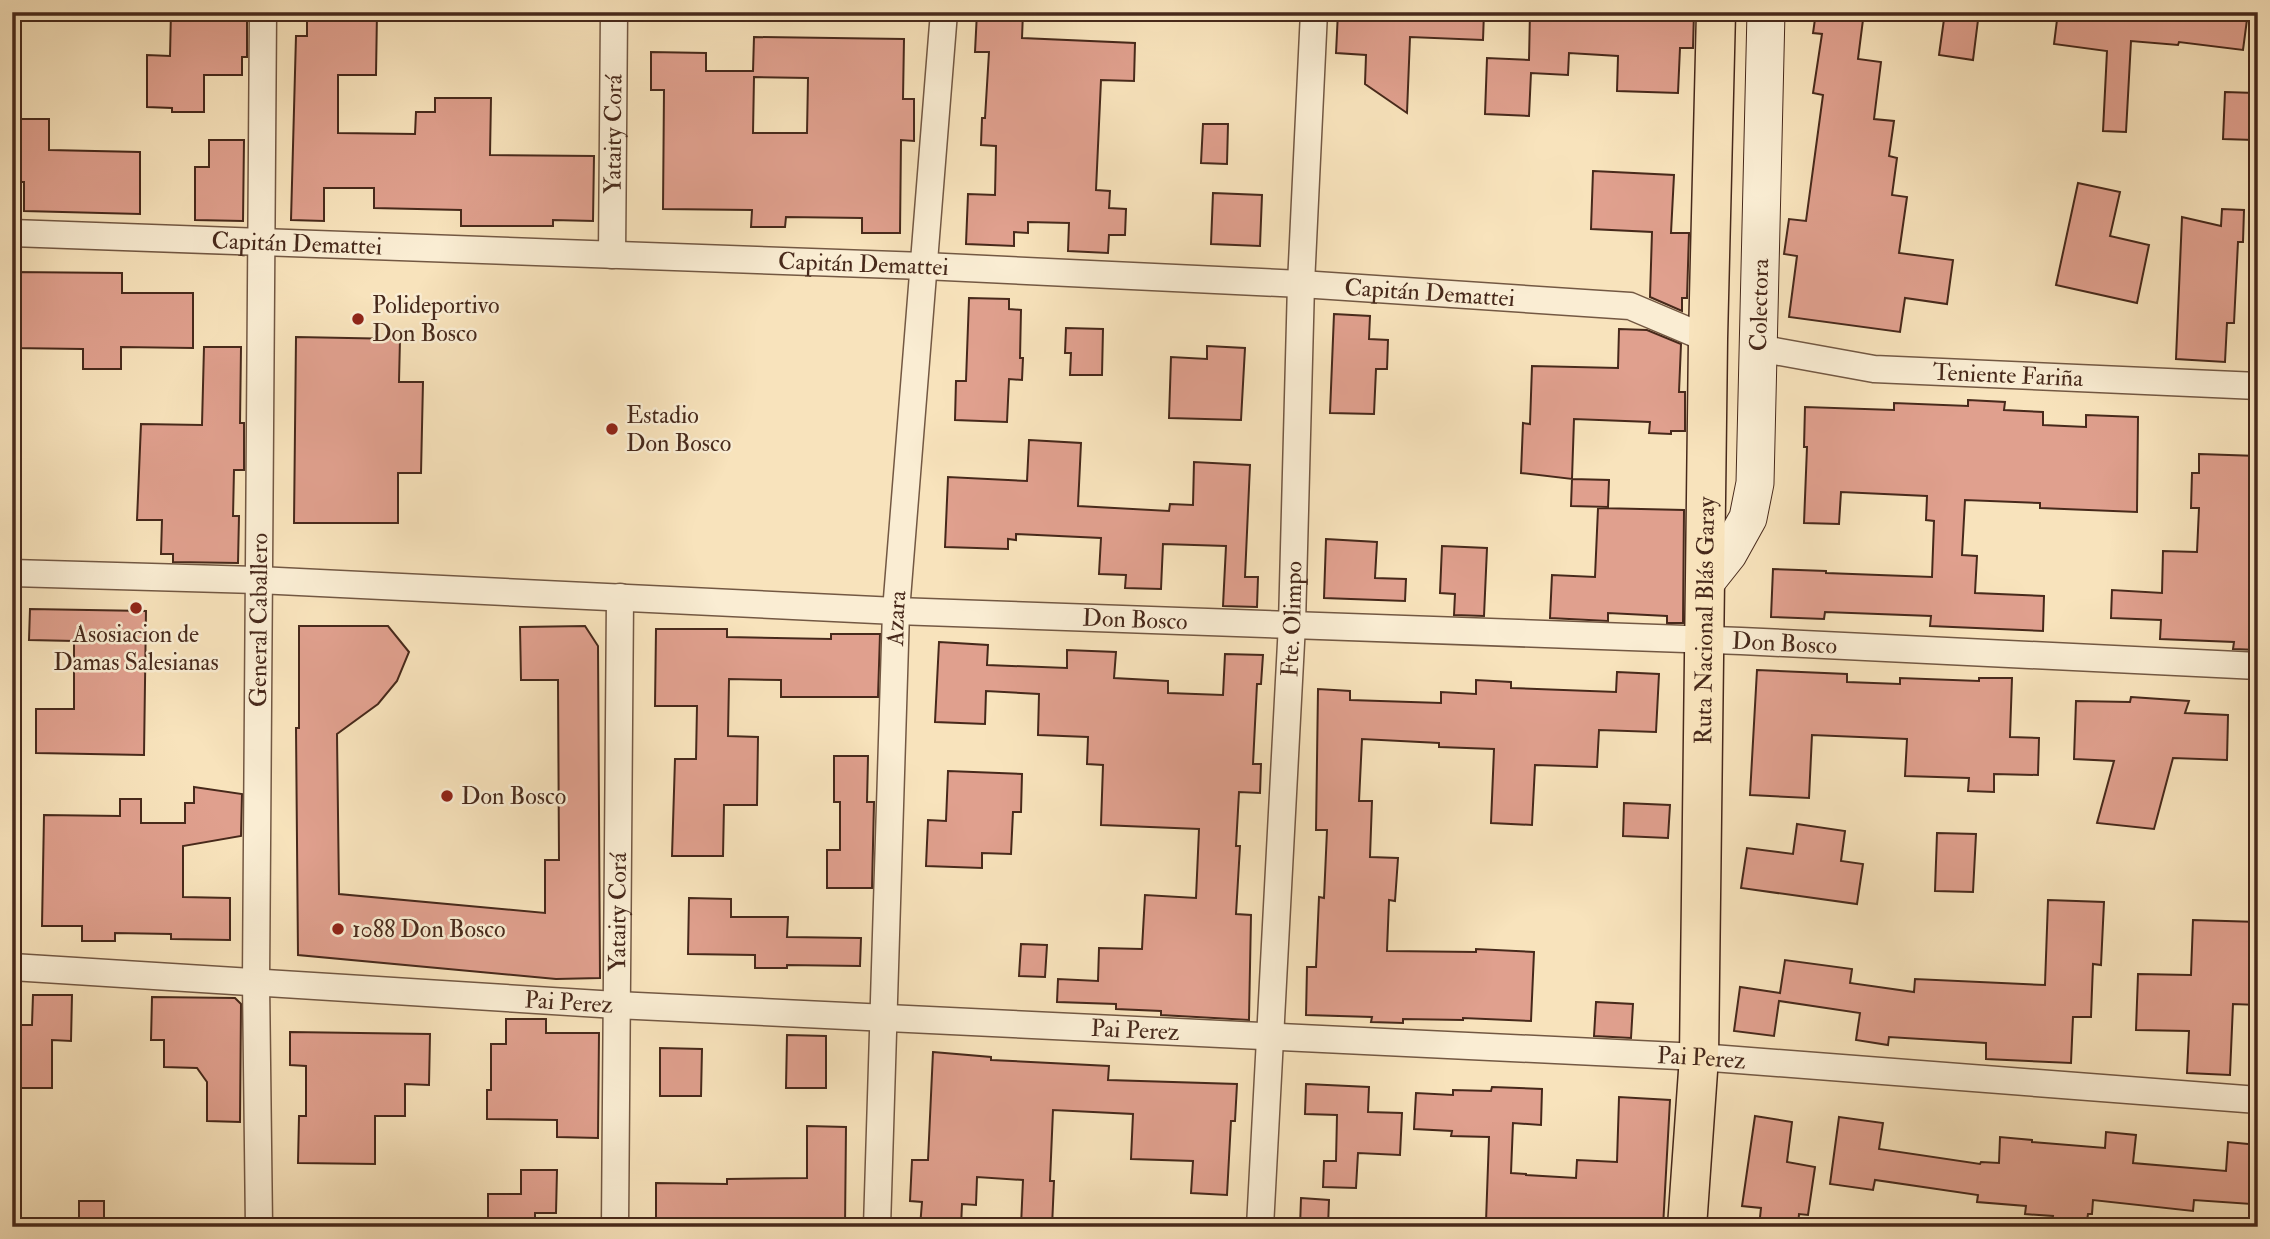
<svg xmlns="http://www.w3.org/2000/svg" width="2270" height="1239" viewBox="0 0 2270 1239" font-family="'IM FELL Double Pica',serif">
<rect width="100%" height="100%" fill="#f8e3bc"/>
<filter id="stains"><feTurbulence type="fractalNoise" baseFrequency=".00286" numOctaves="4"/><feColorMatrix values="0 0 0 0 .2 0 0 0 0 .09 0 0 0 0 .02 0 0 0 .5 -.17"/></filter>
<radialGradient id="worn" r=".72"><stop offset=".6" stop-color="#630" stop-opacity="0"/><stop offset="1" stop-color="#630" stop-opacity=".3"/></radialGradient>
<path fill="#e0a08e" stroke="#47291b" stroke-width="2" fill-rule="evenodd" d="M171 12H247V57H242V75H204V112H172V108L147 107V55L170 56Z
M307 12H377L376 75H338V133L415 134 416 112H435V98H491L490 155 594 156 593 221 553 220V226H461V210L374 208V188H324V221L291 220 296 36H307Z
M977 12H1023L1022 38 1135 43 1134 81 1101 80 1096 190 1110 191 1109 208 1126 209 1125 235H1109L1108 253 1068 251 1069 223 1028 222V233L1014 232V246L966 244 968 194 995 195 996 146 981 145 982 118H985L989 52H975Z
M1338 12H1484L1483 40 1410 37 1407 113 1365 84 1366 55 1336 53Z
M1530 12H1694L1693 48H1680L1678 93 1617 91 1618 56 1569 53 1568 75 1531 73 1529 116 1485 114 1487 58 1529 60Z
M1816 12H1864L1858 59 1881 62 1874 119 1894 121 1889 156 1897 158 1892 195 1907 197 1899 253 1953 260 1947 304 1905 298 1900 332 1789 317 1797 256 1784 254 1789 219 1806 221 1823 95 1813 93 1822 34 1813 33Z
M1945 12H1979L1973 60 1939 55Z
M2058 12H2248L2243 50 2179 42 2178 45 2131 41 2126 132 2103 131 2107 51 2054 44Z
M754 37 904 39 903 99H914V141L901 140 900 233H862V218L786 217 785 227H751L752 210 663 209 664 90H651V52L706 53V71H753ZM754 77 808 78 807 133H753Z
M2225 92 2255 93 2254 140 2223 139Z
M12 119H49V150L140 152V214L24 211V182H12Z
M1203 124H1228L1227 164 1201 163Z
M209 140H244L243 221 195 220V167H209Z
M1593 171 1674 175 1671 233H1689L1687 298H1682V311L1650 297 1652 232 1591 229Z
M2078 183 2120 192 2110 236 2149 245 2137 303 2056 285Z
M1213 193 1262 195 1260 246 1211 244Z
M2222 209 2244 210 2243 242H2238L2234 323H2227L2225 362 2176 359 2182 217 2221 226Z
M12 272 122 273V293H193V348L121 347V369H83V349L12 348Z
M969 298 1009 299V309L1021 310 1020 358H1023L1022 380 1009 379 1007 422 955 420 956 381H966Z
M1334 314 1370 316 1369 339 1388 340 1387 369H1376L1374 414 1330 413Z
M1066 328 1103 329 1102 375H1070L1071 353H1065Z
M1619 329 1647 330 1681 344 1679 392H1685V431H1671V434L1649 433 1650 422 1574 419 1572 479 1521 473 1523 423 1530 424 1532 366 1618 368Z
M296 337 400 339 399 382H423L421 473H398V523H294Z
M1207 346 1245 348 1241 420 1169 418 1171 357 1207 359Z
M204 347H241L240 423H244V470H234L233 516H239L238 563 173 562V554H161L162 520H137L141 424 202 425Z
M1968 400 2005 402 2004 410 2043 412V425L2086 427V415L2138 417 2137 512 2040 508V503L1965 500 1962 555 1977 556 1975 593 2044 596 2043 631 1930 626 1931 616 1825 612 1824 619 1771 617 1773 569 1826 571V573L1932 577 1934 521 1926 520 1927 496 1841 492 1839 524 1804 523 1807 447H1804L1805 407 1894 410V403L1968 406Z
M1029 440 1081 443 1078 506 1169 511 1170 504 1193 505 1194 462 1250 465 1245 577H1258L1257 607 1223 606 1226 546 1163 544 1161 589 1125 588 1126 575 1099 574 1101 538 1016 534V540L1008 539V549L945 547 948 477 1027 481Z
M2199 454 2258 456V650L2233 649 2234 642 2160 639 2161 620 2111 618 2112 590 2162 593 2163 551 2197 552 2199 508H2191L2192 473H2199Z
M1572 479 1609 480 1608 507 1571 506Z
M1598 508 1684 510 1683 623H1667V616L1608 613V621L1550 618 1552 575 1595 577Z
M1326 539 1377 542 1375 578 1406 579 1405 601 1324 598Z
M1442 546 1487 548 1484 616 1454 615 1455 594 1440 593Z
M30 609 146 611 144 755 36 753V709H74V641L29 640Z
M299 626H388L409 652 397 681 378 704 337 734 339 894 545 913V860H559L558 680H521L520 627 585 626 598 646 600 978 556 979 298 955 296 728H299Z
M656 629H727V637L831 639V634H880L878 697H781V680L729 679 728 736 758 737 757 805H724L723 856H672L675 759H696L697 706H655Z
M939 642 988 645 987 665 1067 668V650L1116 652 1114 678 1168 681V693L1223 695 1225 654 1263 655 1261 684H1257L1253 764H1261L1260 793 1239 792 1236 846H1240L1236 914 1251 915 1249 1020 1161 1015V1011L1116 1009V1004L1057 1002 1058 979 1098 981 1099 948 1142 949 1145 895 1196 898 1199 829 1101 825 1103 765 1087 764 1088 737 1038 735 1039 694 986 691 985 724 935 722Z
M1757 670 1847 674V682L1900 684V678L1979 681V678H2012L2010 737 2039 738 2038 775 1994 774V792L1968 791 1969 778 1905 776 1907 739 1812 735 1809 798 1750 795Z
M1617 672 1659 674 1656 732 1599 730 1597 767 1535 765 1532 825 1491 823 1494 749 1439 747V743L1362 739 1359 801H1372L1370 857 1398 858 1395 901 1389 900 1387 951 1476 952V949L1534 952 1531 1021 1463 1018V1020L1403 1019V1023L1371 1022 1372 1017 1306 1015 1307 967H1316L1319 897 1324 898 1327 830H1316L1318 689 1350 691V700L1441 703V692L1476 694V680L1511 682V688L1616 692Z
M2131 697 2189 701 2185 713 2228 715 2227 760 2173 758 2154 829 2097 823 2114 761 2074 759 2076 701 2130 702Z
M834 756H868L867 802H874L872 888H827V850H840V802H834Z
M948 771 1022 774 1021 812H1013L1011 854 982 853V868L926 866 928 820 946 821Z
M194 787 242 794 241 836 183 846V897L230 898V940L171 939V934L115 933V941H82V926H42L44 815 120 816V799H141V823H185V803H194Z
M1624 803 1670 805 1668 838 1623 836Z
M1797 824 1845 831 1841 861 1863 864 1857 904 1741 888 1747 848 1793 854Z
M1937 833 1976 834 1973 892 1935 891Z
M689 898 731 899V917H788L787 937 861 938 860 966 787 965V968H755V955L688 954Z
M2048 900 2104 902 2101 965 2093 964 2091 1017H2073L2071 1063 1986 1059V1043L1889 1037 1888 1045 1856 1040 1860 1013 1779 1001 1774 1036 1734 1031 1740 987 1780 993 1785 960 1852 969 1850 983 1914 992 1915 979 2045 985Z
M2193 920 2258 922V1005L2233 1004 2230 1075 2187 1073 2189 1031 2136 1030 2138 974 2191 975Z
M1021 944 1047 945 1045 977 1019 976Z
M33 995H72L71 1041 52 1040V1088H12V1025H32Z
M152 997 235 998 241 1004 240 1122 207 1121V1082L197 1068 164 1067V1040H151Z
M1596 1002 1633 1004 1631 1038 1594 1036Z
M506 1019H546V1033H599L598 1138 557 1137V1120L487 1119V1090H491V1044H506Z
M290 1032 430 1034 429 1085 405 1084V1116H375V1164L298 1163 299 1116H306V1066L290 1065Z
M787 1035 826 1036V1088H786Z
M660 1048 702 1049 701 1096H660Z
M933 1052 991 1057V1060L1109 1066 1108 1080 1237 1084 1235 1121H1231L1227 1195 1191 1193 1193 1161 1131 1159 1133 1114 1053 1110 1050 1181H1054L1052 1227 1021 1226 1023 1180 977 1177 976 1205 962 1204 961 1227H920L922 1202 910 1201 912 1160H928Z
M1306 1084 1369 1087 1368 1112 1402 1113 1400 1155 1358 1153 1356 1188 1323 1187 1324 1161H1336L1337 1115 1305 1114Z
M1492 1087 1542 1089 1541 1125 1513 1123 1511 1173 1526 1174V1175L1576 1178 1577 1160 1617 1162 1619 1097 1670 1100 1663 1227H1570V1220L1525 1218 1524 1223 1486 1222 1489 1137 1451 1136 1452 1131 1414 1129 1416 1093 1453 1095V1090L1491 1091Z
M1755 1116 1792 1122 1787 1162 1815 1167 1808 1215 1799 1214 1798 1227H1759L1761 1208 1742 1206Z
M1839 1117 1883 1123 1879 1149 1980 1164 1981 1162 1999 1163 2000 1137 2032 1140V1142L2105 1148 2106 1132 2136 1135 2133 1163 2226 1171 2228 1142 2258 1145V1200H2251V1204L2194 1200 2193 1211 2093 1200 2092 1214H2088L2086 1227H2052L2053 1216 2025 1214 2026 1206 1977 1202 1978 1195 1875 1180 1873 1190 1830 1184Z
M807 1126 846 1127 845 1227H718V1221L656 1220V1183L727 1184V1179L807 1178Z
M521 1170H557L556 1213H535V1227H488V1194H521Z
M1301 1198 1329 1200 1328 1227H1300Z
M79 1201H104V1227H79Z"/>
<g fill="none" stroke-linecap="round" stroke-linejoin="round">
<defs>
<g id="minor">
<path id="s1" d="M12 233 924 266 1301 284 1630 306 1708 339"/>
<path id="s2" d="M612 255 614 12"/>
<path id="s3" d="M1758 348 1874 369 2258 386"/>
<path id="s4" d="M12 573 258 580 896 611 1741 641 2258 666"/>
<path id="s5" d="M12 967 616 1005 1699 1057 2258 1100"/>
<path id="s6" d="M259 1227 256 982 263 12"/>
<path id="s7" d="M615 1227 620 597"/>
<path id="s8" d="M877 1227 896 611 944 12"/>
<path id="s9" d="M1260 1227 1292 624 1301 284 1314 12"/>
</g>
<g id="secondary">
<path id="s10" d="M1705 583 1728 554 1748 518 1755 483 1766 12"/>
</g>
<g id="trunk">
<path id="s11" d="M1687 1227 1699 1057 1708 339 1716 12"/>
</g>
</defs>
<use href="#minor" stroke="#735843" stroke-width="29"/>
<use href="#secondary" stroke="#47291b" stroke-width="39"/>
<use href="#trunk" stroke="#47291b" stroke-width="41"/>
<use href="#minor" stroke="#faedd3" stroke-width="26"/>
<use href="#secondary" stroke="#faedd3" stroke-width="37"/>
<use href="#trunk" stroke="#f8e3bc" stroke-width="38"/>
</g>
<g fill="#8f2418" stroke="#faedd3" stroke-width="2.5">
<circle cx="358" cy="319" r="7"/>
<circle cx="612" cy="429" r="7"/>
<circle cx="136" cy="608" r="7"/>
<circle cx="447" cy="796" r="7"/>
<circle cx="338" cy="929" r="7"/>
</g>
<g text-anchor="middle" dominant-baseline="central" stroke-width="5" stroke-linejoin="round" paint-order="stroke">
<g font-size="24" fill="#47291b" stroke="#faedd3">
<text stroke="none"><textPath href="#s2" startOffset="121">Yataity Corá</textPath></text>
<text stroke="none"><textPath href="#s1" startOffset="285">Capitán Demattei</textPath></text>
<text stroke="none"><textPath href="#s1" startOffset="852">Capitán Demattei</textPath></text>
<text stroke="none"><textPath href="#s1" startOffset="1419">Capitán Demattei</textPath></text>
<text stroke="none"><textPath href="#s10" startOffset="292">Colectora</textPath></text>
<text stroke="none"><textPath href="#s3" startOffset="252">Teniente Fariña</textPath></text>
<text stroke="none"><textPath href="#s6" startOffset="607">General Caballero</textPath></text>
<text stroke="none"><textPath href="#s8" startOffset="609">Azara</textPath></text>
<text stroke="none"><textPath href="#s4" startOffset="1124">Don Bosco</textPath></text>
<text stroke="none"><textPath href="#s9" startOffset="609">Fte. Olimpo</textPath></text>
<text stroke="none"><textPath href="#s11" startOffset="607">Ruta Nacional Blás Garay</textPath></text>
<text stroke="none"><textPath href="#s4" startOffset="1774">Don Bosco</textPath></text>
<text stroke="none"><textPath href="#s7" startOffset="315">Yataity Corá</textPath></text>
<text stroke="none"><textPath href="#s5" startOffset="558">Pai Perez</textPath></text>
<text stroke="none"><textPath href="#s5" startOffset="1125">Pai Perez</textPath></text>
<text stroke="none"><textPath href="#s5" startOffset="1692">Pai Perez</textPath></text>
</g>
<g font-size="24" fill="#47291b" stroke="#faedd3" text-anchor="start">
<text x="372" y="305">Polideportivo<tspan x="372" dy="28">Don Bosco</tspan></text>
<text x="626" y="415">Estadio<tspan x="626" dy="28">Don Bosco</tspan></text>
<text x="136" y="634" text-anchor="middle">Asosiacion de<tspan x="136" dy="28">Damas Salesianas</tspan></text>
<text x="461" y="796">Don Bosco</text>
<text x="352" y="929">1088 Don Bosco</text>
</g>
</g>
<rect width="2270" height="1239" fill="none" stroke="#f8e3bc" stroke-width="42"/>
<rect x="14" y="14" width="2242" height="1211" fill="none" stroke="#47291b" stroke-width="3.5"/>
<rect x="21" y="21" width="2228" height="1197" fill="none" stroke="#47291b" stroke-width="2"/>
<rect width="100%" height="100%" filter="url(#stains)"/>
<rect width="100%" height="100%" fill="url(#worn)"/>
</svg>
